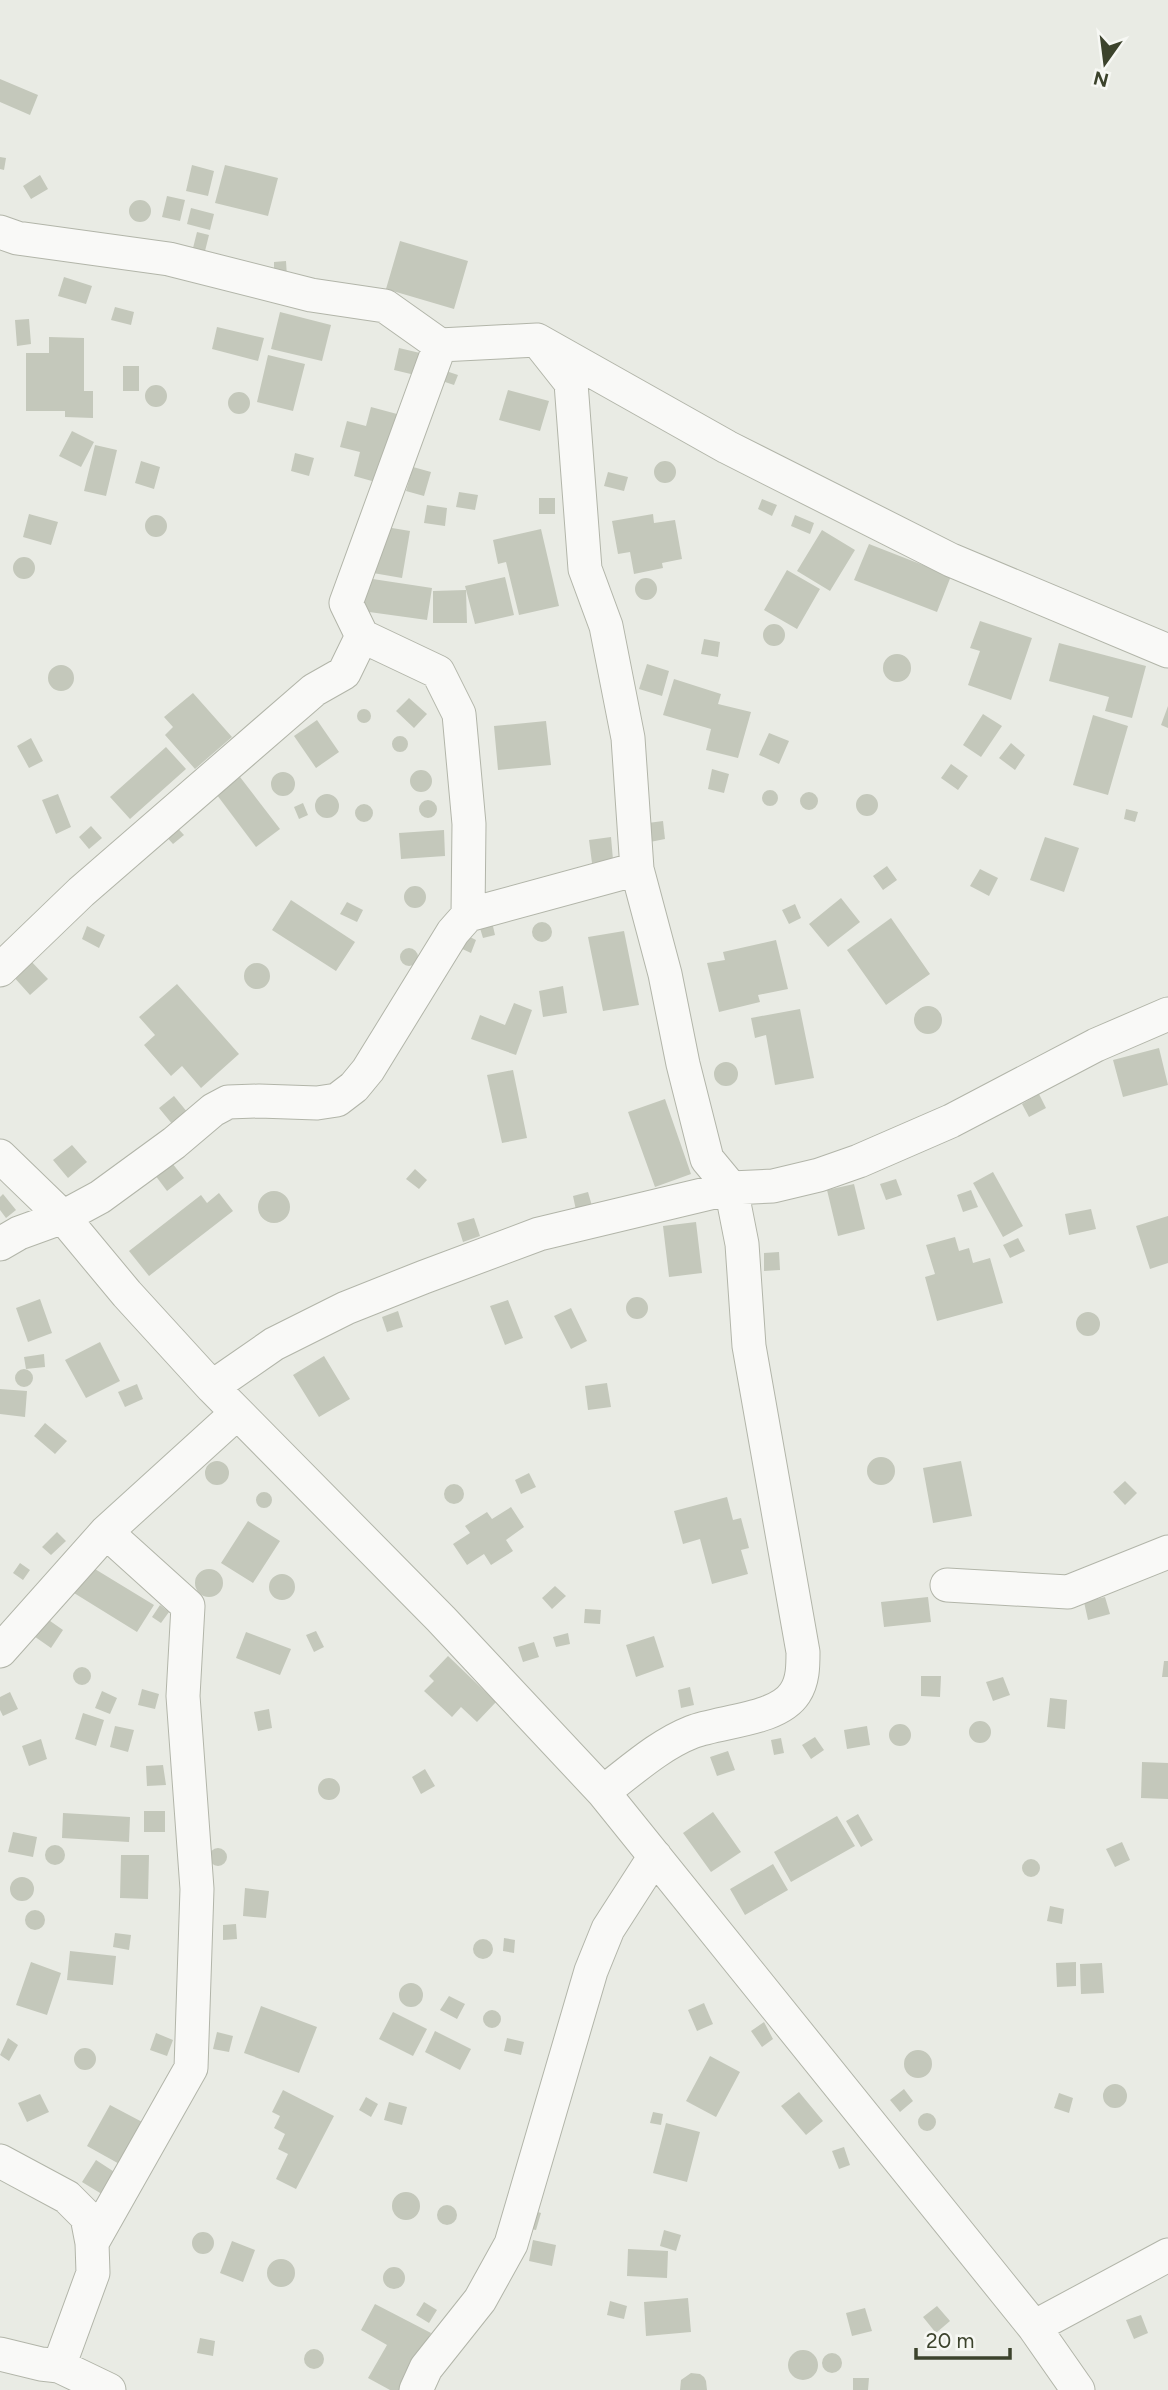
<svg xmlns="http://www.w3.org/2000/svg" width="1168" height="2390" viewBox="0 0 1168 2390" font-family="Figtree,sans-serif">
<rect width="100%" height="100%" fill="#e9ebe4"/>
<path fill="#c4c8bb" d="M0 79 38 95 30 115 0 102Z
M0 157 6 158 4 170 0 169Z
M192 165 214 171 208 196 186 191Z
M225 165 278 178 268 216 215 203Z
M40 175 48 189 31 199 23 186Z
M167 196 185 200 180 221 162 217Z
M129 211a11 11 0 1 1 22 0a11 11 0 1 1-22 0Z
M191 208 214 214 210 230 187 224Z
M197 232 209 235 204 255 192 252Z
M400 241 468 261 454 309 386 289Z
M286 261 287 277 274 278V262Z
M64 277 92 286 86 304 58 296Z
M115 307 134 312 131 325 111 320Z
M280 312 331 325 322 361 271 349Z
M29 319 31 344 17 346 15 320Z
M217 327 264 338 258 361 212 349Z
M49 337 84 338V391H93V418L65 417V411H26V353H49Z
M399 348 420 353 415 375 394 370Z
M268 355 305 364 293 411 257 402Z
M123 366H139V391H123Z
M446 371 458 375 454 385 442 381Z
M145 396a11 11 0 1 1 22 0a11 11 0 1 1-22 0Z
M508 390 549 401 540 431 499 420Z
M228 403a11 11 0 1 1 22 0a11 11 0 1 1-22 0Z
M371 407 397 414 379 483 354 476 360 452 340 447 347 421 366 426Z
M72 431 94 442 81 467 59 456Z
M95 445 117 450 106 496 84 491Z
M295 453 314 458 309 476 291 471Z
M654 472a11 11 0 1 1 22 0a11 11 0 1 1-22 0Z
M141 461 160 467 154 489 135 483Z
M413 467 431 472 424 496 406 491Z
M608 472 628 477 624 491 604 486Z
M459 492 478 495 475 510 456 507Z
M539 498H555V514H539Z
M762 499 777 505 772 516 758 509Z
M427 505 447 508 445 526 424 523Z
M29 514 58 522 51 545 23 537Z
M653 514 654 523 675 520 682 559 662 563 663 568 634 574 630 552 618 554 612 521Z
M145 526a11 11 0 1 1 22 0a11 11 0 1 1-22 0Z
M795 515 814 523 810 534 791 526Z
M380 526 410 531 402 578 373 573Z
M541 529 559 606 519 615 506 562 498 564 493 540Z
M822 530 855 550 830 591 797 571Z
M869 544 951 576 937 612 854 580Z
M13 568a11 11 0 1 1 22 0a11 11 0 1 1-22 0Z
M787 570 820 589 797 629 764 610Z
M505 577 514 615 475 624 465 586Z
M635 589a11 11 0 1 1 22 0a11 11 0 1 1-22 0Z
M366 578 432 588 427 620 362 611Z
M466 590 467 623H433V591Z
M980 621 1032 638 1011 700 968 685 980 651 970 648Z
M763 635a11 11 0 1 1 22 0a11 11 0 1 1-22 0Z
M704 639 720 642 718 657 701 654Z
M1059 643 1146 666 1132 718 1105 711 1109 697 1049 681Z
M883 668a14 14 0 1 1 28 0a14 14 0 1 1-28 0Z
M647 664 669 671 662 696 639 689Z
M48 678a13 13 0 1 1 26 0a13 13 0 1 1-26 0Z
M674 679 721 694 718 704 751 712 738 758 706 750 711 729 663 715Z
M193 693 232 737 195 769 165 735 173 727 164 717Z
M409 698 427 714 414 728 396 711Z
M1168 706V728L1161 725Z
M357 716a7 7 0 1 1 14 0a7 7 0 1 1-14 0Z
M983 714 1002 726 981 757 963 745Z
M1093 715 1128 726 1108 795 1073 785Z
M317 720 339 752 316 768 294 736Z
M546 721 551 765 498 770 494 726Z
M769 733 789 741 779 764 759 755Z
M392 744a8 8 0 1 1 16 0a8 8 0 1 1-16 0Z
M31 738 43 761 29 768 17 746Z
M1011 743 1025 755 1015 770 999 758Z
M166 747 186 769 130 819 110 797Z
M951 764 968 776 958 790 941 778Z
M712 769 729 774 724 793 708 789Z
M410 781a11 11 0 1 1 22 0a11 11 0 1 1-22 0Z
M271 784a12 12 0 1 1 24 0a12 12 0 1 1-24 0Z
M240 777 280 829 256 847 217 795Z
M762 798a8 8 0 1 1 16 0a8 8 0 1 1-16 0Z
M800 801a9 9 0 1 1 18 0a9 9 0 1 1-18 0Z
M856 805a11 11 0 1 1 22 0a11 11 0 1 1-22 0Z
M315 806a12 12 0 1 1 24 0a12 12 0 1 1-24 0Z
M58 794 71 827 56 834 42 800Z
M419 809a9 9 0 1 1 18 0a9 9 0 1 1-18 0Z
M303 803 308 815 299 819 294 807Z
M355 813a9 9 0 1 1 18 0a9 9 0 1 1-18 0Z
M1126 809 1138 812 1135 822 1124 819Z
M663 821 665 839 650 842 648 823Z
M172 822 184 835 173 844 162 832Z
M91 826 102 838 89 849 79 837Z
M444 830 445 856 401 859 399 833Z
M611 837 613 860 592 863 589 840Z
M1045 837 1079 848 1064 892 1030 880Z
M887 866 897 880 883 890 873 876Z
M980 869 998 878 989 896 970 886Z
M404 897a11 11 0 1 1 22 0a11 11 0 1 1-22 0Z
M841 898 860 922 828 947 809 924Z
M291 900 355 942 336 971 272 930Z
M347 902 363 910 357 922 340 914Z
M795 904 801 918 789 924 782 910Z
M891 918 930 974 886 1005 847 950Z
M532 932a10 10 0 1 1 20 0a10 10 0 1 1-20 0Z
M492 922 495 935 483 938 479 925Z
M87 926 105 935 99 948 82 939Z
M624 931 639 1005 603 1011 588 937Z
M464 934 476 940 471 953 458 947Z
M776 940 788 989 758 995 760 1002 719 1012 707 963 725 960 723 952Z
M400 957a9 9 0 1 1 18 0a9 9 0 1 1-18 0Z
M29 959 48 979 30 995 12 975Z
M244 976a13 13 0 1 1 26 0a13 13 0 1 1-26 0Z
M177 984 239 1054 201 1088 182 1066 171 1076 144 1045 155 1035 139 1017Z
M563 986 567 1013 543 1017 539 991Z
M514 1003 532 1010 516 1055 471 1039 480 1015 505 1025Z
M914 1020a14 14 0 1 1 28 0a14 14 0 1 1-28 0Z
M800 1009 814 1078 775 1085 766 1035 755 1038 751 1018Z
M1159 1048 1168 1085 1123 1097 1113 1060Z
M714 1074a12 12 0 1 1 24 0a12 12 0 1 1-24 0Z
M513 1070 527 1138 502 1143 487 1075Z
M1039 1094 1046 1108 1029 1117 1022 1104Z
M174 1096 188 1113 173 1125 159 1108Z
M665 1099 691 1174 655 1187 628 1112Z
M72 1145 87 1162 68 1178 53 1160Z
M172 1163 184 1178 167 1191 155 1175Z
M415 1169 427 1180 419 1189 406 1179Z
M993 1172 1023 1226 1003 1237 973 1183Z
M896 1179 902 1195 886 1200 880 1184Z
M854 1184 865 1229 838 1236 827 1190Z
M971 1190 978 1207 963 1212 957 1195Z
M258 1207a16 16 0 1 1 32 0a16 16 0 1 1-32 0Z
M588 1192 592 1206 576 1210 573 1196Z
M219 1193 233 1211 149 1276 129 1251 201 1195 207 1203Z
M3 1194 16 1210 6 1218 0 1210V1197Z
M1091 1209 1096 1229 1069 1235 1065 1214Z
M1168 1216V1263L1150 1269 1136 1226Z
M474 1218 480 1236 463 1242 457 1223Z
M696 1222 702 1273 669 1277 663 1226Z
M955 1237 959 1251 969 1248 973 1263 990 1258 1003 1303 937 1321 925 1277 935 1274 926 1245Z
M1018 1238 1025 1251 1010 1258 1003 1245Z
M779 1252 780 1270 764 1271V1253Z
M626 1308a11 11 0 1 1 22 0a11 11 0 1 1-22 0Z
M40 1299 52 1333 28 1342 16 1308Z
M508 1300 523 1338 505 1345 490 1306Z
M571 1308 587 1341 571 1349 554 1316Z
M398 1311 403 1327 387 1332 382 1317Z
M1076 1324a12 12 0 1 1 24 0a12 12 0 1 1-24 0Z
M100 1342 120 1381 86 1398 65 1360Z
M44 1354 45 1367 26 1369 24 1357Z
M324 1356 350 1399 319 1417 293 1375Z
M15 1378a9 9 0 1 1 18 0a9 9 0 1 1-18 0Z
M607 1383 611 1407 588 1410 585 1386Z
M137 1384 143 1399 125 1407 118 1392Z
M0 1389 27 1391 25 1417 0 1414Z
M45 1423 67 1441 55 1454 34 1436Z
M867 1471a14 14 0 1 1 28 0a14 14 0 1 1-28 0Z
M205 1473a12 12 0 1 1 24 0a12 12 0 1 1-24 0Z
M961 1461 972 1516 933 1523 923 1468Z
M529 1473 536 1487 521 1494 515 1480Z
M1125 1481 1137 1493 1125 1505 1113 1492Z
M444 1494a10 10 0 1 1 20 0a10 10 0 1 1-20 0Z
M256 1500a8 8 0 1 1 16 0a8 8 0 1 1-16 0Z
M727 1497 733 1520 741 1518 749 1548 741 1550 748 1574 712 1584 700 1539 683 1544 674 1511Z
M511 1507 524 1527 506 1540 513 1551 491 1565 484 1554 467 1565 453 1544 470 1533 465 1526 487 1512 492 1519Z
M248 1521 280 1541 253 1583 221 1563Z
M57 1532 66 1541 51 1555 42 1547Z
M20 1563 30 1570 23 1580 13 1573Z
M90 1566 154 1605 137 1632 74 1593Z
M195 1583a14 14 0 1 1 28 0a14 14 0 1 1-28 0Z
M269 1587a13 13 0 1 1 26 0a13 13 0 1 1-26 0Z
M555 1586 566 1596 552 1609 542 1598Z
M928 1597 931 1622 884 1627 881 1602Z
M1105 1597 1110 1614 1088 1620 1084 1602Z
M160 1605 169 1612 161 1623 152 1617Z
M585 1609 601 1610 600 1624 584 1623Z
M43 1616 63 1630 51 1648 31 1634Z
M316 1631 324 1647 314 1652 306 1635Z
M246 1632 291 1649 280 1675 236 1658Z
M568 1633 570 1644 556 1647 553 1637Z
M654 1636 664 1667 636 1677 626 1645Z
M534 1642 539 1657 523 1662 518 1647Z
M448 1656 496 1702 477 1722 461 1707 452 1717 424 1691 434 1681 429 1676Z
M1164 1661H1168V1677H1162Z
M73 1676a9 9 0 1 1 18 0a9 9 0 1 1-18 0Z
M921 1676H941L940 1697 921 1696Z
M1003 1677 1010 1695 993 1701 986 1682Z
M690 1687 694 1705 681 1708 678 1690Z
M142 1689 159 1694 155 1709 138 1705Z
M102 1691 117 1698 110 1714 95 1708Z
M10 1692 18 1709 3 1716 0 1710V1697Z
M1050 1698 1067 1700 1065 1729 1047 1727Z
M269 1709 272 1728 258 1731 254 1712Z
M83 1713 104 1720 96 1746 75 1739Z
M969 1732a11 11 0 1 1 22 0a11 11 0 1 1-22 0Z
M889 1735a11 11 0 1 1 22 0a11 11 0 1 1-22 0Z
M115 1726 134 1730 128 1752 110 1747Z
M867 1726 870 1745 847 1749 844 1730Z
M815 1737 824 1750 811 1759 802 1745Z
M781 1738 784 1753 774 1755 771 1740Z
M41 1739 47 1759 29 1766 22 1746Z
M728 1751 735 1770 717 1776 710 1757Z
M1142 1762 1168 1763V1799L1141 1798Z
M163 1765 166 1785 147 1786 146 1766Z
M425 1769 435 1786 421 1794 412 1777Z
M318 1789a11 11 0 1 1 22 0a11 11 0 1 1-22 0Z
M144 1811H165V1832H144Z
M713 1812 741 1852 711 1872 683 1833Z
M63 1813 130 1817 129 1842 62 1838Z
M858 1814 873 1840 861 1847 846 1821Z
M837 1816 855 1846 791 1882 774 1852Z
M13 1832 37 1837 33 1857 8 1852Z
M1122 1842 1130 1860 1115 1867 1106 1849Z
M45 1855a10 10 0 1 1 20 0a10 10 0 1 1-20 0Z
M209 1857a9 9 0 1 1 18 0a9 9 0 1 1-18 0Z
M121 1855H149L148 1899 120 1898Z
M1022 1868a9 9 0 1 1 18 0a9 9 0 1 1-18 0Z
M773 1864 788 1890 745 1915 730 1889Z
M10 1889a12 12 0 1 1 24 0a12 12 0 1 1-24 0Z
M245 1888 269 1891 266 1918 243 1916Z
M1050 1906 1064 1909 1062 1924 1047 1921Z
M25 1920a10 10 0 1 1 20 0a10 10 0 1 1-20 0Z
M236 1924 237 1939 223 1940V1925Z
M115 1933 131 1935 129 1950 113 1947Z
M504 1938 515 1940 514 1953 503 1951Z
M473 1949a10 10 0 1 1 20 0a10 10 0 1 1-20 0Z
M70 1951 116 1956 113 1985 67 1980Z
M31 1962 61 1973 47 2015 16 2005Z
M1076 1962V1986L1057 1987 1056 1963Z
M1102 1963 1104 1993 1081 1994 1080 1964Z
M399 1995a12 12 0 1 1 24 0a12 12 0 1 1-24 0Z
M449 1996 465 2004 457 2019 440 2010Z
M704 2003 713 2024 697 2031 688 2010Z
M261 2006 317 2027 299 2073 244 2053Z
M483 2019a9 9 0 1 1 18 0a9 9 0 1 1-18 0Z
M393 2012 427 2029 413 2056 379 2039Z
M764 2022 773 2039 762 2047 751 2031Z
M435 2031 471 2049 460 2070 425 2052Z
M217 2032 233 2036 229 2052 213 2049Z
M156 2033 173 2040 167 2056 150 2050Z
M8 2038 18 2045 9 2061 0 2055Z
M507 2038 524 2042 521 2055 504 2051Z
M74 2059a11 11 0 1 1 22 0a11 11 0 1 1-22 0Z
M904 2064a14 14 0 1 1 28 0a14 14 0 1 1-28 0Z
M710 2056 740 2072 716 2117 686 2101Z
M1103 2096a12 12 0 1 1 24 0a12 12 0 1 1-24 0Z
M904 2089 913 2101 900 2112 890 2100Z
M283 2090 334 2116 296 2189 276 2179 288 2154 278 2149 285 2134 274 2128 280 2116 272 2112Z
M799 2092 823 2121 806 2135 781 2106Z
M1059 2093 1073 2098 1069 2113 1054 2108Z
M40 2094 49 2112 27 2122 18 2103Z
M366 2097 378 2104 371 2117 359 2110Z
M389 2102 407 2107 402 2125 384 2120Z
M110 2105 146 2124 123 2166 87 2146Z
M653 2112 663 2114 661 2125 650 2123Z
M918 2122a9 9 0 1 1 18 0a9 9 0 1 1-18 0Z
M666 2123 700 2132 687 2182 653 2173Z
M844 2147 850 2165 839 2169 832 2151Z
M96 2160 119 2175 105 2196 82 2182Z
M392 2206a14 14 0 1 1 28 0a14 14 0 1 1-28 0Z
M437 2215a10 10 0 1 1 20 0a10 10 0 1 1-20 0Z
M531 2210 541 2213 536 2230 526 2228Z
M664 2230 681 2235 676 2251 660 2246Z
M192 2243a11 11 0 1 1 22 0a11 11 0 1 1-22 0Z
M533 2240 556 2245 552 2266 529 2261Z
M232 2241 255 2250 243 2282 220 2273Z
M628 2249 668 2251 667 2278 627 2276Z
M267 2273a14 14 0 1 1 28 0a14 14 0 1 1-28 0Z
M383 2278a11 11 0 1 1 22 0a11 11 0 1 1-22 0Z
M688 2298 691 2332 646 2336 644 2302Z
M610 2301 627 2306 624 2319 607 2315Z
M424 2302 437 2310 429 2323 416 2315Z
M375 2304 431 2333 399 2390H390L368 2378 387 2345 361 2330Z
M937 2306 950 2321 936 2333 923 2317Z
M865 2308 872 2331 852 2336 846 2313Z
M1141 2315 1148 2333 1134 2339 1126 2320Z
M200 2338 215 2341 213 2356 197 2353Z
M304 2359a10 10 0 1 1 20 0a10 10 0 1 1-20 0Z
M788 2365a15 15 0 1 1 30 0a15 15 0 1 1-30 0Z
M822 2363a10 10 0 1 1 20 0a10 10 0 1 1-20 0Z
M691 2373 700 2374 704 2377 706 2381 707 2390H680L681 2380Z
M853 2378H869L868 2390H853Z"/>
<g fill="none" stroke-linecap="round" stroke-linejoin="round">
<defs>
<path id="minor" d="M0 232 17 238 169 259 311 295 385 306 440 345 537 340 727 447 951 560 1168 651
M537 340 571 383 585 569 606 626 628 738 637 869 665 974 683 1064 707 1159 731 1188 742 1244 749 1346 803 1652C803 1666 803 1681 795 1693 778 1720 720 1721 692 1732 659 1745 631 1771 603 1792
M362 636 438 672 459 714 469 824 468 915
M0 970 81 892 314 690 344 673 362 636 346 603 440 345
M0 1156 63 1217 127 1294 212 1387 441 1619 603 1792 1034 2327 1078 2390
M0 1244 19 1233 63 1217 100 1197 174 1143 213 1110 228 1102 259 1101 317 1103 337 1100 354 1087 368 1070 453 932 468 915 637 869
M212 1387 274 1344 346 1308 424 1277 539 1234 731 1188 773 1186 819 1175 859 1161 951 1121 1096 1045 1168 1014
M947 1585 1068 1592 1168 1552
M0 1651 106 1532
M0 2161 67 2197 87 2217 92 2243 93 2273 59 2366
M92 2243 191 2068 197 1889 183 1696 188 1606 106 1532 237 1413
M1034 2327 1168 2255
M0 2354 41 2364 59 2366 109 2390
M416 2390 426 2368 480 2300 511 2244 591 1971 608 1929 655 1856"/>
</defs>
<use href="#minor" stroke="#b2b5a9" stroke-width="35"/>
<use href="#minor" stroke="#f9f9f7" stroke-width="33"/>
</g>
<g transform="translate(1105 63) rotate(194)" stroke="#f7f8f4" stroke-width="5" paint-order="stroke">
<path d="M0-5L12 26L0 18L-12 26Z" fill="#3c432c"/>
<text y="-10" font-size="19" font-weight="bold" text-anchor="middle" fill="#3c432c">N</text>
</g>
<path d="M916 2348v10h94v-10" fill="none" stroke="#3c432c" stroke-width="3.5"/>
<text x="926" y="2348" font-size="21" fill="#3c432c" stroke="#f7f8f4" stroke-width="5" paint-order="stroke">20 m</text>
</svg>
